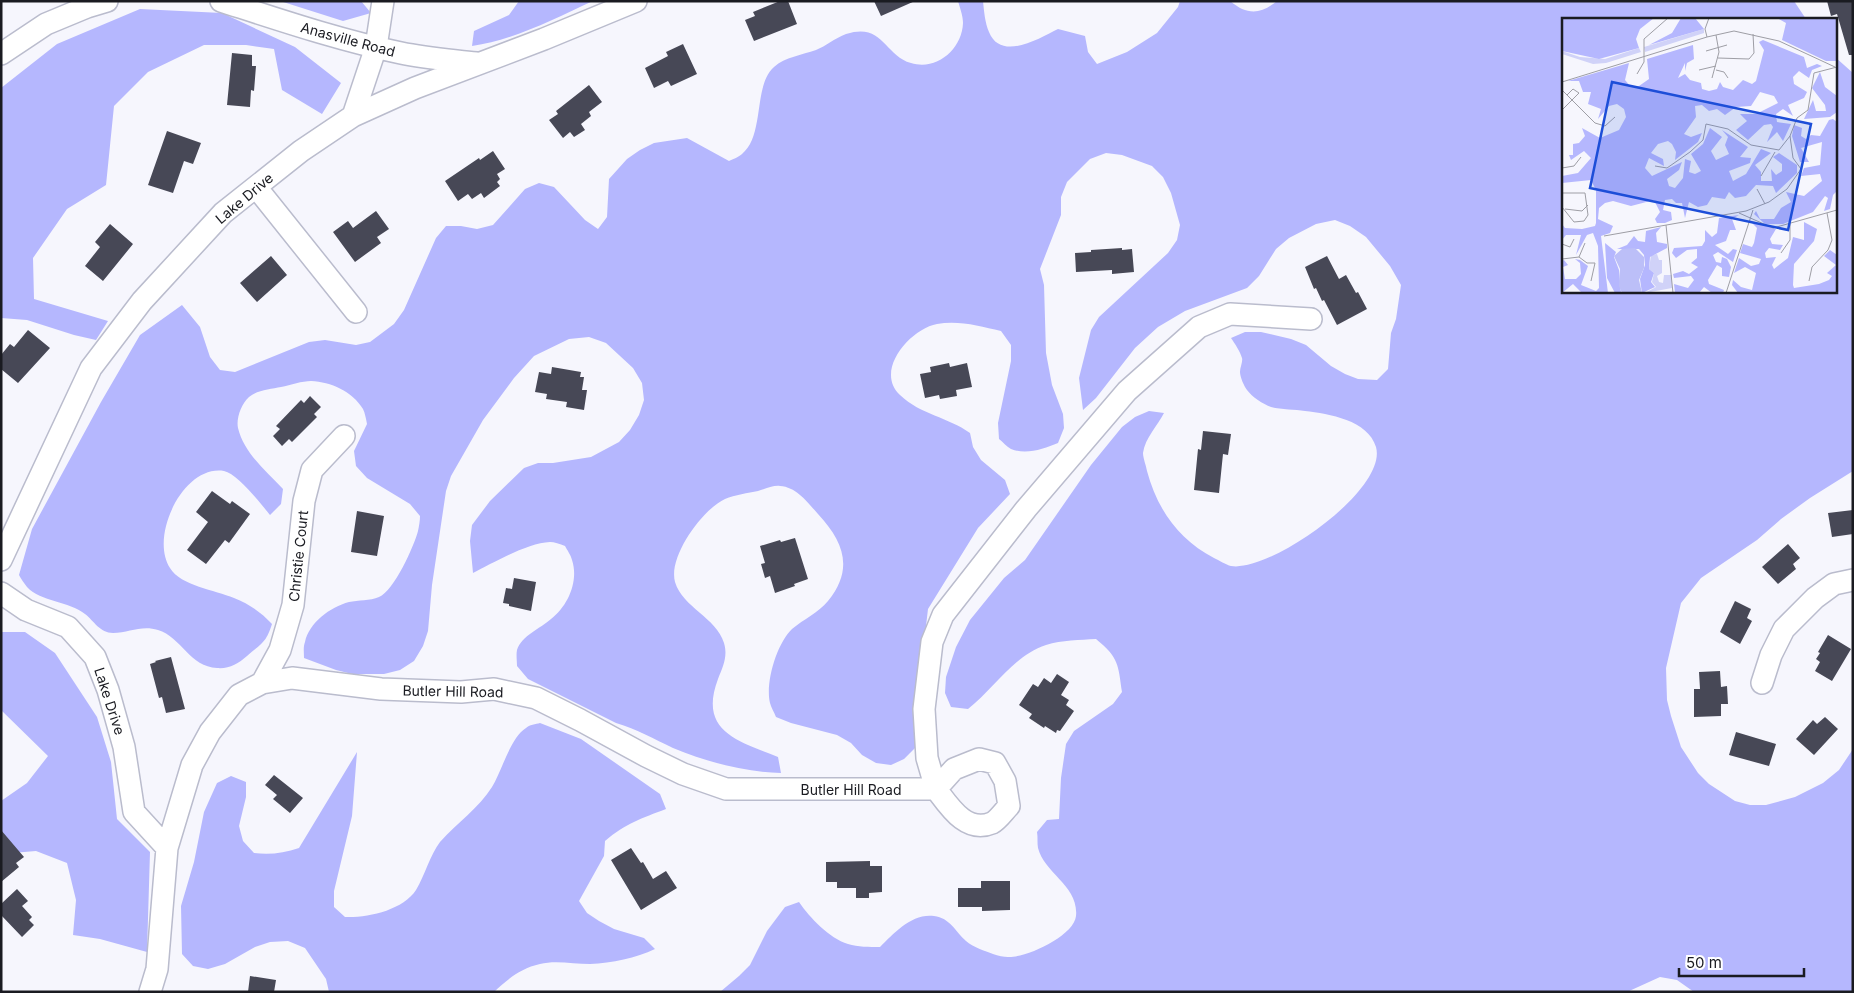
<svg xmlns="http://www.w3.org/2000/svg" width="1854" height="993" viewBox="0 0 1854 993" font-family="Inter,sans-serif">
<rect width="100%" height="100%" fill="#f6f6fd"/>
<path fill="#b5b7fe" d="M280 1H361L371 13 343 21Z
M519 1H593C554 19 514 40 472 46L474 31 509 15Z
M958 1H983C984 11 985 23 989 32 1001 62 1040 38 1058 29L1085 36 1088 52 1097 64 1127 52 1157 33 1178 7 1180 1H1230C1247 15 1260 15 1277 1H1794L1806 19H1563V291H1835V57L1853 73V471L1810 498 1781 519 1757 540 1701 578 1681 603 1666 668 1667 700 1671 716 1681 747 1698 773 1709 784 1735 801 1750 805H1766L1795 797 1823 783 1839 770 1853 749V992H1694L1677 980 1660 977 1627 992H720L739 976 750 965 767 931 785 907 799 902C810 918 829 938 848 944 858 947 869 947 880 947 894 933 912 913 934 916 950 918 955 931 966 941 973 947 985 951 993 954 998 956 1004 957 1008 957 1026 958 1074 936 1076 916 1079 886 1044 873 1038 848 1037 843 1038 837 1037 832L1047 820 1059 819 1061 778 1066 744 1074 731 1113 704 1122 692C1118 664 1119 658 1096 639 1080 640 1062 640 1046 645 1013 656 994 689 968 709L951 707 945 693 946 677 956 647 970 620 1004 578 1025 560 1091 465 1122 427 1135 417 1149 411 1164 413C1158 425 1145 438 1143 453 1143 458 1146 465 1147 471 1157 509 1179 540 1214 558 1219 560 1226 565 1231 566 1269 573 1388 490 1376 447 1368 420 1329 414 1305 411 1295 409 1282 410 1271 407 1263 404 1252 397 1247 390 1244 386 1240 377 1240 372 1240 367 1243 362 1242 358 1240 351 1235 344 1231 338L1245 332H1261L1291 339 1306 345 1331 366 1345 374 1358 379 1377 380 1388 369 1391 333 1396 319 1401 285 1390 266 1366 237 1350 226 1335 220 1316 224 1289 238 1276 249 1259 276 1247 288 1185 311 1158 327 1135 348 1096 398 1083 410 1079 378 1091 330 1099 317 1168 253 1177 240 1180 225 1171 193 1163 177 1152 166 1122 155 1106 153 1090 159 1067 182 1061 197V215L1040 269 1044 285 1046 353 1052 385 1063 414 1064 428 1058 443C1044 449 1026 455 1011 449 1007 447 1003 442 999 439L998 423 1011 361V345L1001 331C980 326 958 320 937 324 910 329 874 371 900 395 921 415 948 417 970 433L973 447 981 460 1005 480 1010 494 978 528 928 609 917 702 920 733 915 748 904 759 891 765 876 763 862 755 851 743 837 735 791 723 776 717C774 712 771 707 770 703 765 683 777 643 792 629 804 619 818 613 828 601 854 569 844 542 818 514 808 503 797 487 780 486 774 485 765 489 758 491 748 493 735 495 725 499 703 509 668 556 675 582 683 608 716 617 724 643 728 656 723 667 718 679 698 732 739 741 778 757L781 773C745 772 706 762 673 748 654 739 637 729 616 723L528 679 517 666C517 661 516 655 517 650 522 635 540 629 551 619 568 606 579 581 572 560 571 555 567 550 565 546 560 544 554 542 550 542 527 543 493 563 473 573L470 541 472 525 490 501 524 468 538 463H553L591 457 619 442 630 430 639 415 644 400 642 383 633 368 606 343 589 337 569 339 534 356 514 378 483 420 451 476 446 491 432 585 428 631 423 646 414 661 400 670 384 674H352L336 670 304 658C304 653 303 647 305 642 309 623 330 607 349 602 358 600 370 601 379 597 394 591 414 546 418 531 419 526 420 521 420 516L410 504 367 478 356 466 354 451 367 424C366 419 365 413 363 409 352 391 331 382 311 381 302 381 291 385 281 387 271 389 257 390 249 397 241 404 236 419 238 428 244 453 266 471 283 489L281 504 270 515C261 504 238 474 224 471 184 464 149 536 170 568 181 586 215 590 234 598 249 604 261 612 272 624 266 643 262 643 247 656 238 664 229 669 217 668 190 667 181 637 158 630 141 625 129 633 113 633 100 633 94 621 85 614 69 601 41 602 27 587 24 583 21 579 19 575L32 529 101 402 140 335 182 305 200 327 210 357 220 370 235 372 309 342 325 340 356 345 370 342 394 324 404 310 436 238 446 226H461L477 229 493 225 525 189 539 183 554 187 585 220 598 229 607 217 609 179 627 159 640 150 654 143 687 138 729 161C733 159 739 157 742 154 765 136 753 85 774 67 785 57 802 55 816 50 826 46 835 38 846 34 883 22 884 55 911 63 937 71 962 49 963 23 963 16 960 8 958 1Z
M140 9 222 13 295 47 341 83 322 114 282 90 274 49 246 45H204L148 72 114 106 106 185 67 209 33 258 34 299 108 321 96 340 74 335 27 320 1 318V88L57 44Z
M1 632H25L55 653 97 717 111 762 117 819 150 852 147 952 100 939 73 935 76 900 67 863 36 851 12 853 1 866V801L27 783 48 756 1 710Z
M540 723 581 739 660 794 666 809C642 818 625 824 605 841L604 856 579 901 587 913 599 921 614 929 644 938 655 949C636 958 612 963 590 964 574 964 555 960 540 964 521 968 508 979 494 992H329L326 979 305 948 288 941 270 942 255 947 225 964 208 969 193 966 182 954 181 906 194 862 204 812 217 783 231 776 246 782V797L239 826 243 841 254 853C270 855 284 853 299 848L357 752 352 816 334 891V907L345 917C368 918 403 910 416 890 425 875 430 855 440 842 457 823 479 808 492 787 502 771 510 738 526 728 529 725 536 724 540 723Z"/>
<path fill="#474856" d="M780 1H788L797 24 754 41 745 20 755 16 753 12Z
M874 1H915L881 16Z
M1827 1H1853V55H1849L1837 14 1831 16Z
M683 44 697 74 671 86 668 81 654 88 645 68 668 56 666 52Z
M232 53 252 55V66H256L254 91 251 90 250 107 227 105Z
M589 85 602 102 589 112 591 116 581 124 585 130 574 137 570 132 563 138 549 120 558 114 556 111Z
M167 131 201 143 193 164 184 161 173 193 148 185Z
M493 151 505 169 497 174 500 179 497 182 500 186 484 198 481 193 472 199 468 194 458 201 445 181 479 158 480 160Z
M376 211 389 229 377 237 381 243 355 262 333 232 348 221 353 228Z
M110 224 133 244 103 281 85 266 100 247 95 242Z
M1122 248V250L1132 249 1134 272 1112 274V270L1076 272 1075 253 1091 252V250Z
M271 256 287 275 257 302 240 283Z
M1327 256 1339 279 1346 275 1356 293 1358 292 1367 309 1337 325 1324 300 1322 301 1316 288 1314 289 1305 267Z
M28 330 50 348 18 383 1 369V355L10 344 14 347Z
M949 363 950 367 967 363 972 387 956 390 957 396 940 399 939 395 925 398 920 374 931 372 930 367Z
M552 367 581 372 580 377H584L582 390H587L584 410 566 407 567 402 546 399 547 394 535 392 539 372 551 374Z
M310 396 321 407 314 414 317 417 292 442 289 439 282 446 273 436 280 429 276 426 301 400 304 403Z
M1203 431 1231 434 1228 455 1223 454 1219 493 1194 490 1198 449 1201 450Z
M212 491 230 504 232 501 250 514 229 543 225 540 206 564 187 550 208 522 196 512Z
M1853 510V534L1832 537 1828 513Z
M357 511 384 516 377 556 351 552Z
M795 538 808 579 794 584 795 586 775 593 770 576 765 578 761 564 765 563 760 546 780 540 781 542Z
M1788 544 1800 558 1793 564 1796 569 1778 584 1762 567Z
M514 578 536 582 531 611 509 606V604L503 603 506 588 512 589Z
M1735 601 1751 609 1747 618 1752 621 1740 644 1720 632Z
M1828 635 1851 649 1832 681 1815 671 1820 662 1816 659 1820 653 1818 652Z
M171 657 185 709 166 713 162 697 159 698 150 664 156 662 155 661Z
M1720 671 1721 687 1727 686 1728 704H1721V716L1694 717V689H1700L1699 672Z
M1057 674 1069 682 1061 695 1069 700 1066 705 1074 711 1060 731 1057 730 1056 733 1045 726 1044 728 1029 718 1032 714 1019 705 1033 684 1038 687 1044 678 1051 683Z
M1825 717 1838 729 1814 755 1796 739 1813 720 1817 724Z
M1736 732 1776 744 1769 766 1729 755Z
M274 775 303 798 290 813 273 799 277 795 265 785Z
M1 830 24 857 16 863 19 867 1 882Z
M631 848 641 863 643 862 653 879 666 871 677 888 641 910 611 860Z
M870 861V866H882V892L869 893V898H856V888H837V882H826V862Z
M981 881H1010V910L982 911V907H958V888H981Z
M17 889 28 901 22 906 32 917 29 920 34 925 22 937 1 915V904Z
M250 976 276 980 274 992H248Z"/>
<g fill="none" stroke-linecap="round" stroke-linejoin="round">
<defs>
<path id="minor" d="M221 1C280 20 339 40 401 53 425 58 451 60 476 63
M1 54 46 24 87 7 107 1
M353 116 376 47 383 1
M256 187 356 312
M1 560 91 368 142 301 223 213 301 151 353 116 415 88 544 39 636 1
M1 593 26 610 68 627 95 657 108 690 124 747 134 812 167 848
M262 683 280 650 293 605 304 501 312 470 344 436
M1762 683 1771 655 1784 629 1815 598 1834 584 1853 580
M979 759 995 763 1005 781 1009 806C1004 811 998 820 992 823 966 834 949 806 936 789L954 769Z
M150 992 157 969 167 848 192 765 210 732 239 695 262 683 292 678 381 689 461 692 494 689 536 698 580 720 646 756 683 774 726 789H936L927 758 924 709 932 642 943 615 1026 509 1127 391 1199 327 1230 314 1311 319"/>
</defs>
<use href="#minor" stroke="#babccd" stroke-width="24"/>
<use href="#minor" stroke="#fff" stroke-width="21"/>
</g>
<g text-anchor="middle" dominant-baseline="central" stroke-width="5" stroke-linejoin="round" paint-order="stroke">
<g font-size="14" fill="#1a1b21" stroke="#fff">
<text transform="translate(348 39) rotate(15)">Anasville Road</text>
<text transform="translate(244 198) rotate(-40)">Lake Drive</text>
<text transform="translate(298 556) rotate(-84)">Christie Court</text>
<text transform="translate(453 691) rotate(1)">Butler Hill Road</text>
<text transform="translate(110 701) rotate(72)">Lake Drive</text>
<text x="851" y="789">Butler Hill Road</text>
</g>
</g>
<g transform="translate(1562 18)">
<rect width="275" height="275" fill="#f6f6fd"/>
<path d="M142 11V15L83 34 82 29ZM77 30 79 34 44 45 31 46 0 36V33L18 39 43 41ZM95 236 97 242H100V255L95 258 97 264 101 265 102 257H110V270L83 275 94 269 90 264 92 255 87 251 89 237Z" fill="#d0d2f8"/>
<path d="M0 0H92L78 11 74 21 77 30 37 41 0 33ZM119 0H133L142 11 87 27 110 15ZM215 0H275L274 43H264L220 22 224 5ZM201 22 242 39 245 50 255 46 260 48 250 52 247 60 237 53 231 59 232 66 245 74 242 80 226 87 231 98 221 91 214 96 215 104 229 106 221 123 215 114 205 124 211 109 209 106 202 107 186 122 174 112 185 103 178 96H194L216 85 212 78 198 74 189 88 174 89 163 97 155 91 147 93 140 87 133 88 134 99 122 116 129 119 140 115 136 124 113 142 114 134 110 126 106 123 96 126 89 135 101 141 102 148 87 140 83 150 90 158 120 144 117 152 105 161 107 168 113 170 121 160 123 141 129 143 127 154 133 156 139 153 129 136 141 126 148 110 160 119 149 133 154 142 167 136 163 127 166 119 160 112 186 129 178 139 189 140 188 145 167 153 171 163 184 156 199 131 209 135 193 147 199 154V163H210L209 151 214 157 220 153V146L211 139 217 135 235 147V155L214 175 211 168 194 167 184 178 173 180 167 174 163 181 150 179 145 187 136 189 127 184 123 200 120 185H114L110 181 103 182 101 192 109 194 110 202 103 205H95L93 201 98 194 92 182 69 188 51 183 43 185 37 190 36 201 51 208 48 215 39 218 46 275H20L11 266 0 275V243L2 242 6 247 1 249 3 261H14L19 256 18 245 13 241 18 242 26 248 19 267 34 273 37 270 36 228 31 215 25 217 14 237 19 217H4L0 222V206L3 210 20 211 33 208 34 205V172L29 162 0 165V158L16 155 29 140 22 133 9 142 7 137H11V126L17 125 23 118 20 110 38 120 57 112 64 99 62 91 55 86 47 88 36 101 39 91 26 86 29 74H21L17 63H6L67 45 63 62 69 69 77 68 87 61 85 41 131 27 132 41 125 45 123 53V45L116 60 123 56 128 62 139 65 140 71 147 73 155 71 158 64 161 69 171 72 181 62 190 66 194 63 202 32 197 24ZM258 54 263 69 275 78V94L268 99 242 101 251 82 254 93H264L263 87 250 70ZM271 101 275 104V173L271 177 268 191 262 193 266 180 263 178 251 194 221 206H203L192 196 194 193 198 201H212L219 190 229 184 224 174 242 178 260 163 258 156 239 158 242 150 258 147 260 124 239 130 247 144H238L230 118 232 107 240 110 239 118 244 121 249 117 258 118 267 102ZM177 197 170 201 174 212H168L164 223 153 227 166 236 171 231 175 232 171 244 156 234 151 237 154 244 159 245 160 239 165 241 169 249 167 259 160 258V250L155 247 146 262 147 266 162 272 161 275H150L142 269 137 275H113L112 266 126 270 132 262 129 258 112 260 111 256 121 253 127 256 136 249 129 245 135 240V231L125 232 114 240 110 235 112 230 140 228 143 223V212L150 219 155 215 157 200ZM187 202 214 211 208 221 210 226 221 227 218 232 207 230 203 235 204 240 214 239 210 247 212 251 226 240 231 219 242 222V204L255 211 252 223 232 246 231 267 232 270 257 266 267 262 270 258 265 255 274 247 262 238 268 232 275 237V275H176L170 267 171 262 179 269 190 272 194 255 183 249 172 255 177 240 189 248 197 246 199 241 178 235 181 226 190 229 192 225 195 210ZM99 209 94 215 95 224 105 226V230L88 239 87 251 92 255 89 264 93 269 80 275 78 261 83 247 82 237 77 231H55L65 227 72 218 76 223 83 224 84 213ZM43 225 54 234 52 239 57 252 59 275H53L45 260Z" fill="#b5b7fe"/>
<path d="M73 230 82 239V250L77 262 80 275H60L57 268 58 251 52 238 60 231Z" fill="#bcbff8"/>
<path fill="none" stroke="#9e9ea5" stroke-width="1" d="M145 19 143 11 147 0M144 33 165 27M156 40 187 41 192 35 191 16M137 52 154 48M154 52 162 54 166 60M75 56 82 44V21L106 0M150 60 157 34 154 17M0 64 145 19 172 13 217 23 273 49M0 72 33 105 43 108 53 99M0 92 17 75 11 71 5 77M93 148 105 150 128 134 141 122 144 106 166 111 189 127 217 132 228 118 235 100 246 92 252 55 275 49M0 150 12 148 19 139M199 158 213 134M195 171 203 186M0 175H23L26 197 22 203 12 204 0 189M3 191 20 193 26 187M177 195 211 210 275 192M104 207 111 275M42 218 184 193 207 184 225 171 239 151 231 140 228 118M0 226 8 229 12 221M219 235 228 222V206M17 239 23 225M0 241 17 239 25 245H33L29 263M247 263 250 249 266 232 270 222 265 195M164 275 191 192"/>
<path fill="#1d4ed8" fill-opacity="0.15" stroke="#1d4ed8" stroke-width="2.5" d="M50 64 249 106 226 212 28 170Z"/>
<rect width="275" height="275" fill="none" stroke="#1a1b21" stroke-width="2.5"/>
</g>
<rect width="1854" height="993" fill="none" stroke="#1a1b21" stroke-width="5"/>
<path d="M1679 968v8h125v-8" fill="none" stroke="#1a1b21" stroke-width="2.5"/>
<text x="1686" y="968" font-size="15" fill="#1a1b21" stroke="#ffffff" stroke-width="4" paint-order="stroke">50 m</text>
</svg>
